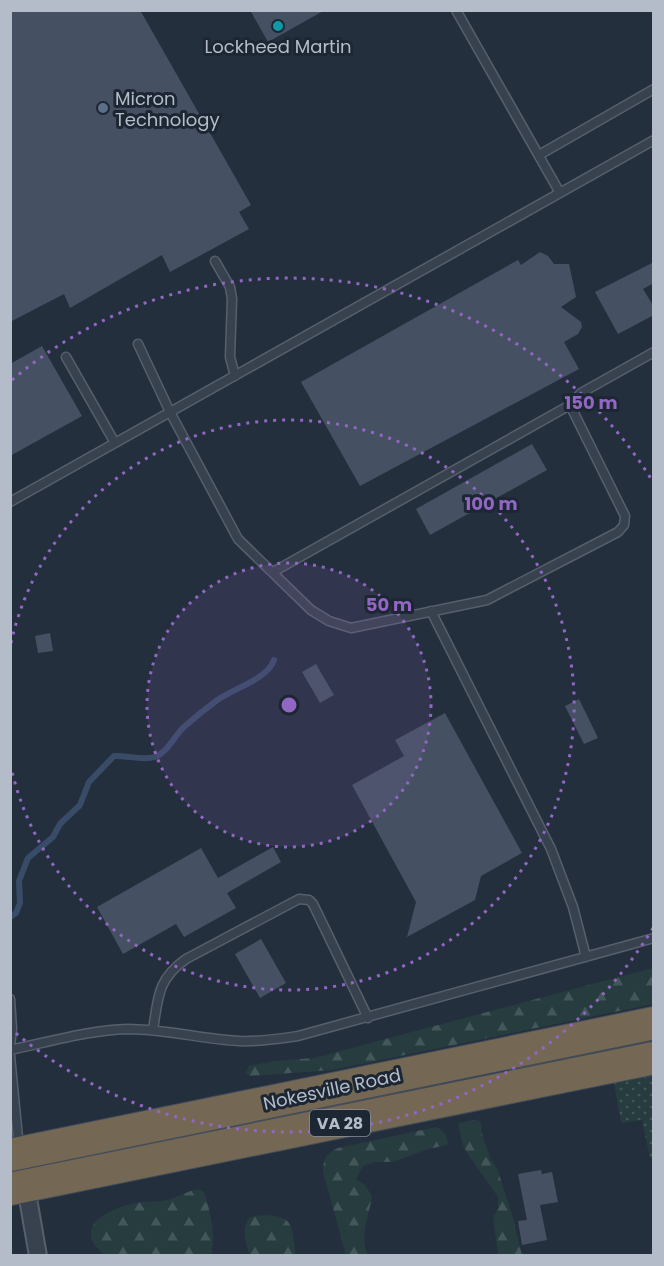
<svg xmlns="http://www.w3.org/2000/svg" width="664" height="1266" viewBox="0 0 664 1266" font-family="Poppins,sans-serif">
<defs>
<pattern id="grass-dots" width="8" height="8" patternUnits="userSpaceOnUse" patternTransform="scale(1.5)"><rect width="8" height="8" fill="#263c3f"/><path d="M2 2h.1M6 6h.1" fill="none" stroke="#435659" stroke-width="1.8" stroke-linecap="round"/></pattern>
<pattern id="forest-firs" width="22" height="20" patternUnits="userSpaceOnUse" patternTransform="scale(1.5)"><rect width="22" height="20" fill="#263c3f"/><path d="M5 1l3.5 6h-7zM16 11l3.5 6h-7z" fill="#435659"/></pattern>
</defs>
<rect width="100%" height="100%" fill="#242f3e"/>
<path fill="url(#grass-dots)" d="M653 1074 654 1157 650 1158 642 1120 621 1123 614 1082Z"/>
<path fill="url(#forest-firs)" d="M653 968V1004L332 1070 250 1076 246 1073 249 1066 274 1061 314 1058Z
M476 1120 481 1122 482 1134 490 1157 498 1171 513 1218 522 1255H498L493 1217 498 1209V1197L467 1153 462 1143 458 1123Z
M436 1127C445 1131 447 1135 448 1145L428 1149 393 1162H375L363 1166 356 1179 365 1185 372 1196C369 1217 359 1235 368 1255H346L323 1172C324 1157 324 1155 338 1148Z
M198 1189 204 1192C209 1206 212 1221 213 1236 214 1242 211 1249 212 1255H104C100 1250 92 1244 91 1237 87 1215 128 1203 144 1202 150 1201 157 1202 163 1201 176 1199 186 1191 198 1189Z
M261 1215C296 1215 291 1226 296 1255H250C245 1242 241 1229 250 1217Z"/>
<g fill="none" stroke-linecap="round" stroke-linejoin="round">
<path stroke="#394c67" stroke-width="6" d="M10 917 16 913 20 903 19 881 28 858 53 837 60 824 80 805 89 782 114 756C127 755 142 761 155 757 168 752 174 736 184 727 194 718 205 709 216 701 233 688 267 680 274 660"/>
</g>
<path fill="#455162" d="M10 10H140L251 205 239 212 249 229 170 272 162 255 70 308 64 294 10 322Z
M250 10H325L268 42Z
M540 252 548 256 554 264H569L576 297 561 307 581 322 582 327 578 334 564 342 579 369 360 486 301 382 518 260 521 265Z
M654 262V283L643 289 654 307V315L618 334 595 292Z
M42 346 82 416 10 456V364Z
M532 444 547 470 430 535 416 509Z
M50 633 53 651 38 653 35 636Z
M316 664 334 695 320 703 302 672Z
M579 699 598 738 584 744 565 706Z
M445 713 522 853 481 876 475 900 407 937 416 902 352 785 404 756 395 740Z
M273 847 281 862 227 893 236 908 184 937 176 924 123 954 97 907 201 848 218 878Z
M261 939 286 983 260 998 235 954Z
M541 1170 542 1174 552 1172 558 1202 540 1205 547 1240 522 1245 518 1221 527 1220 518 1174Z"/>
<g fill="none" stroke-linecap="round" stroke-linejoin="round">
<defs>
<path id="lane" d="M456 10 560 193
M539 155 654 89
M215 261 230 287 232 299 230 357 235 376
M138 344 170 412 238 539 311 610 329 621 351 628 487 600 618 532 624 525 625 516 570 405 581 393 654 352
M66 357 115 443
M10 502 654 140
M273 572 570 405
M431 611 551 849 573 907 586 957
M10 999 12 1029 10 1046
M153 1030C158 999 157 979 186 959L299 899 309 900 313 904 368 1018
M10 1050C49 1042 89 1030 128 1029 165 1029 202 1039 239 1041 259 1042 278 1039 298 1036L654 938
M10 1056 19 1148"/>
<path id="street" d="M25 1181 38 1256"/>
<path id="highway" d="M10 1155 654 1023
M10 1189 654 1058"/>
</defs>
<use href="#lane" stroke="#565f6c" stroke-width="11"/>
<use href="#street" stroke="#565f6c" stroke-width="20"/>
<use href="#highway" stroke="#434c59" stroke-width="34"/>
<use href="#lane" stroke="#38414e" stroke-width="8"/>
<use href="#street" stroke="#38414e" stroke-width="16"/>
<use href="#highway" stroke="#746855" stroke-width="32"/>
</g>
<circle cx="289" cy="705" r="142" fill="#9266c3" fill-opacity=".12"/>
<g fill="none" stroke="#9266c3" stroke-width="3" stroke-dasharray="3 6">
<circle cx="289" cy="705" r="142"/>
<path d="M11 643A285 285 0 1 1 11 767"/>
<path d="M653 928A427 427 0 0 1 12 1030M12 380A427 427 0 0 1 653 482"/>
</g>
<circle fill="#0f9aa8" stroke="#1d2633" stroke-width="2" cx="278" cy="26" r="6"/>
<circle fill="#5c6f8a" stroke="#1d2633" stroke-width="2" cx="103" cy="108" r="6"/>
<g text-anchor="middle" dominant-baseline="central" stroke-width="6" stroke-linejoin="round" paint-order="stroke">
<rect fill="#1d2633" stroke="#878f9c" stroke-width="1.5" x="310" y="1110" width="60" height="26" rx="4.5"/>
<g font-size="16" font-weight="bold" fill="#b4bcc9">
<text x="340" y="1123">VA 28</text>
</g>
<g font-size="18" fill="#b4bcc9" stroke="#1d2633">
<text x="278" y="46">Lockheed Martin</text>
<text x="115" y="98" text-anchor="start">Micron<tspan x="115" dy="21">Technology</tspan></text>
</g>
<g font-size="18" fill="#b4bcc9" stroke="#1d2633">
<text transform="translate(332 1089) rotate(-12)">Nokesville Road</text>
</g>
</g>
<circle cx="289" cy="705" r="9" fill="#9266c3" stroke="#1d2633" stroke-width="3"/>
<g font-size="18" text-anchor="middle" font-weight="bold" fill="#9266c3" stroke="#1d2633" stroke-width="6" stroke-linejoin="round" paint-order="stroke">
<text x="591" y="409">150 m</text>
<text x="491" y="510">100 m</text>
<text x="389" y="611">50 m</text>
</g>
<rect width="664" height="1266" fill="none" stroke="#b4bcc9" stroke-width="24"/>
</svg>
